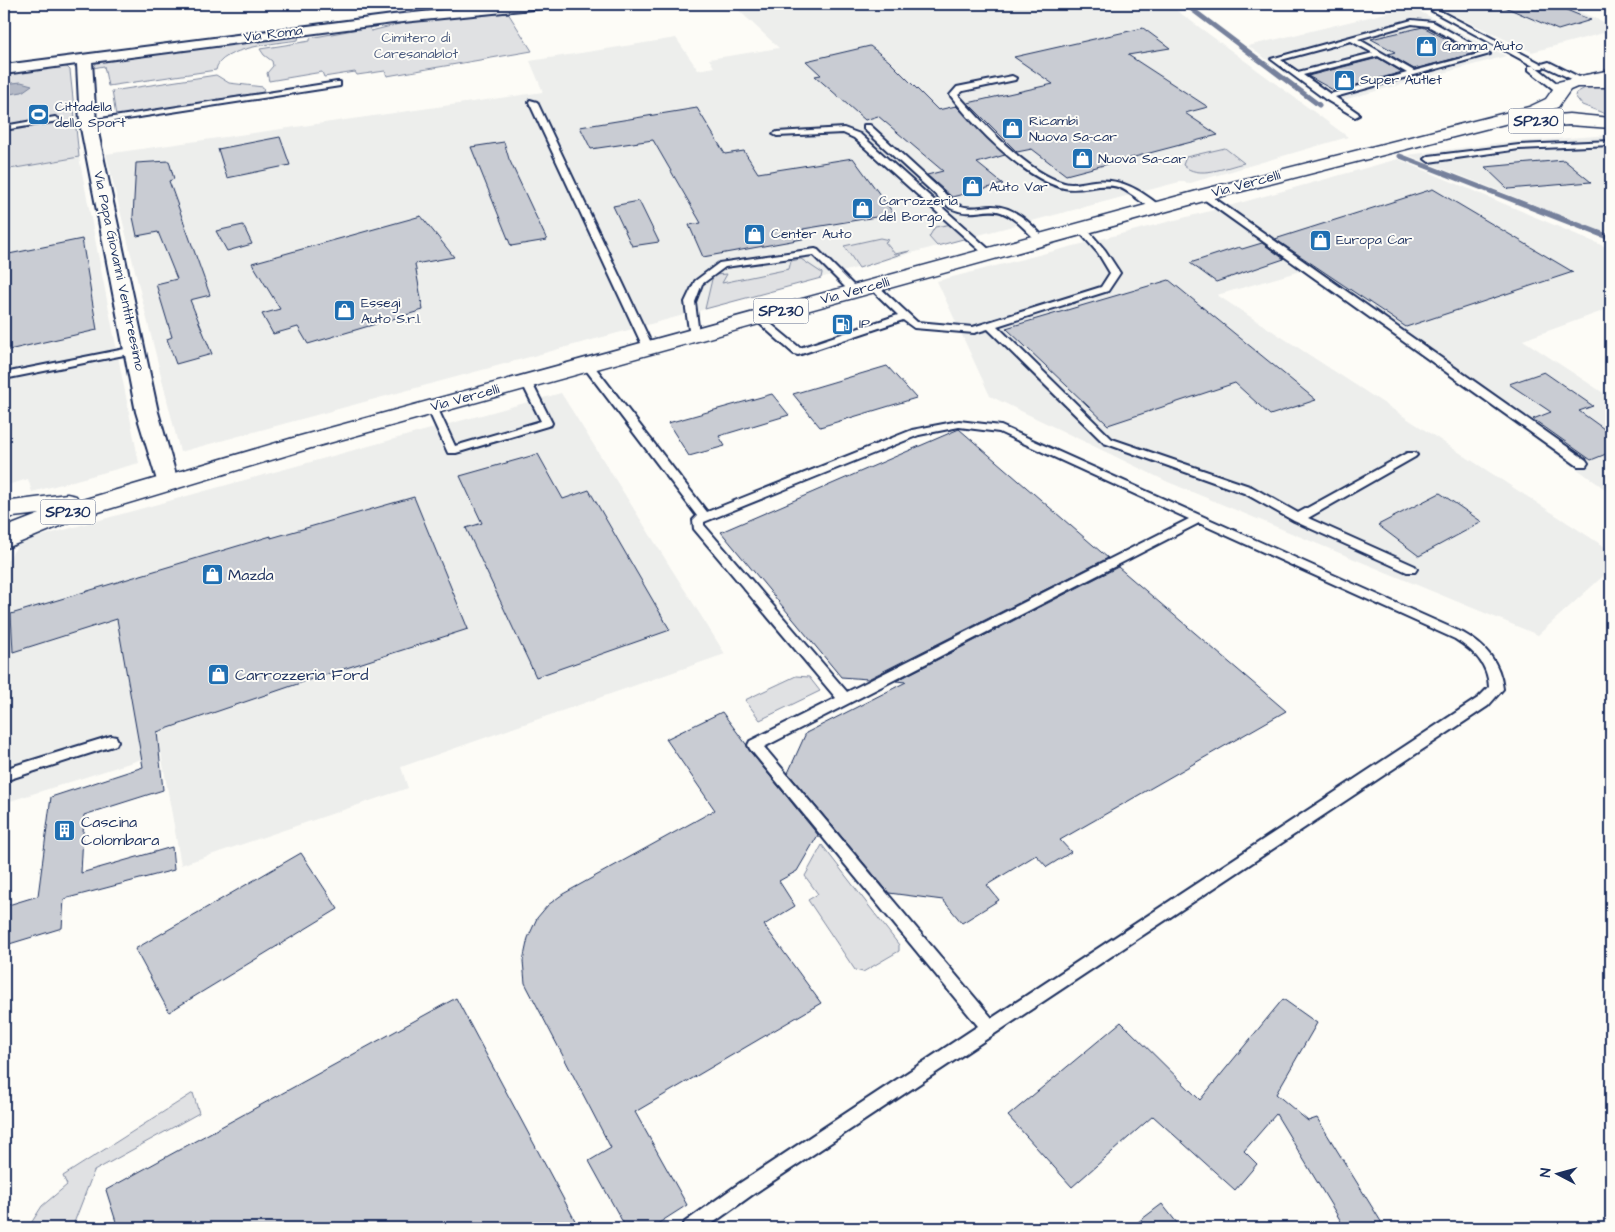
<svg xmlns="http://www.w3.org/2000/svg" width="1615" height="1232" viewBox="0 0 1615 1232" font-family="'Architects Daughter',sans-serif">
<rect width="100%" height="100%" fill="#fdfcf7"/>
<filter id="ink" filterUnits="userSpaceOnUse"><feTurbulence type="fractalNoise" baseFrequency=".02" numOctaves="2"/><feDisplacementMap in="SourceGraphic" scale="10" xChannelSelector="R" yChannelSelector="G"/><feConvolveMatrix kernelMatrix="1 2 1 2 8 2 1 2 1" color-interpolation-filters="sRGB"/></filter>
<g filter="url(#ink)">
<path fill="#edeeec" d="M732 4H1168L1348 137 1187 184 1183 181 967 238 180 452 106 154 543 92 530 61 676 38 698 70 714 67 709 59 779 48Z
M1430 4H1561L1611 25V31L1532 52Z
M1411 7 1506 56 1328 104 1248 46Z
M1611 135V235L1408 155 1498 143Z
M79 157 139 463 32 492 28 479 4 486V170Z
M1398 159 1611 249V308L1523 340 1611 398V486L1605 489 1301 271 1217 295 1611 551V569L1538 635 1168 482 990 396 937 281 1218 209Z
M561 393 725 654 401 767 408 788 181 865 161 753 4 803V565L20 542Z"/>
<path fill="#e0e1e3" stroke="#7e88a0" d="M508 13 532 51 387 76 385 71 357 75 355 72 324 77 322 72 269 81 267 73 273 66 272 61 264 55 260 49 310 41V38L369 27 371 31 411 21Z
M299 35 298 40C280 43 219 47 216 70L108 86 104 66 93 68 97 62Z
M60 66 67 67 70 70 79 157 4 170V74Z
M216 75 229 83 263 87 264 92 116 116 112 91Z
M1601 87 1611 88V116L1582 105 1575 96 1576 93 1585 88Z
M1225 148 1244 163C1226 167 1198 180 1183 165L1186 157Z
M952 224 967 238 937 246 929 237 935 227Z
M880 238 889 240 885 242 895 254 910 251 859 268 844 246Z
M801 259 822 273 821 278 705 309 713 275 727 274 722 283 789 269 791 261Z
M796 676 809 677 820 691 760 720 745 700Z
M822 845 899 945V951L863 972 855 970 808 900 818 894 805 876Z
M193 1093 199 1113 94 1171 72 1228H28L42 1206 67 1185 63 1176Z"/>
<path fill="#b3b8c5" stroke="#76819c" d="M21 82 32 85 22 92 4 95V84Z"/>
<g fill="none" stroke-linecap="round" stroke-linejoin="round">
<path stroke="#76819c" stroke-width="5" d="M1185 4 1319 105
M1400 156 1534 208"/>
<path stroke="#76819c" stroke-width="6" d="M1531 207 1611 238"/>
</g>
<path fill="#c9ccd3" stroke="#1b2f5e" d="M1498 4H1552L1591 20 1558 30Z
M1423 27 1462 47 1467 46 1479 52 1414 69 1388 54 1395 52 1371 39Z
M1143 28 1170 48 1128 55 1208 107 1185 113 1218 135 1066 175 1032 149 1017 152 968 103 1053 84 1014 57Z
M870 46 889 61 938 110 956 106 1005 155 977 163 1003 184 952 197 927 175 943 171 878 116 865 120 815 76 821 75 806 61Z
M1378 58 1402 72 1335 91 1308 76Z
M697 108 725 154 744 151 758 173 853 158 894 214 803 229 808 238 703 257 689 225 701 223 653 140 591 149 580 127Z
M280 137 290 165 227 178 218 149Z
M504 142 509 159 547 240 511 246 471 147Z
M1564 160 1591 182 1508 189 1485 167Z
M169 161 174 179 169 181 210 295 190 300 212 354 176 364 167 339 172 337 156 284 177 279 158 232 137 236 133 217 136 163Z
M1433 189 1573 272 1406 327 1275 239Z
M639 201 659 242 632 246 613 206Z
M421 216 454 257 415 264 423 310 308 344 298 327 273 334 262 314 280 309 252 263Z
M243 225 252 244 227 251 216 231Z
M82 239 97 330 4 351V255Z
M1262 243 1284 259 1216 282 1190 263 1239 247 1242 249Z
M1169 280 1316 400 1270 415 1235 383 1108 425 1006 328Z
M887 366 916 398 820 427 793 394Z
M1544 372 1593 406 1579 411 1611 434V452L1591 460 1533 419 1551 412 1509 384Z
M772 394 789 415 719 436 725 446 689 456 668 423Z
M959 429 1108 558 868 679 841 677 721 532Z
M538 454 563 499 589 490 670 630 536 677 466 528 482 523 460 476Z
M1440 493 1482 522 1419 556 1378 525Z
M414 497 468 629 312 679 157 732 163 790 84 815 81 873 172 847 174 870 64 899 62 928 6 945 5 906 38 896 51 797 143 767 117 619 13 652 11 614 271 536V538Z
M1118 567 1286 711 1060 840 1071 852 1047 867 1036 855 987 885 999 900 962 923 943 900 889 893 788 773 806 733 906 682 896 681Z
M722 712 746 744 749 750 818 835 797 871 779 881 795 906 764 925 821 1003 635 1112 687 1205 651 1228H626L589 1161 611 1148 525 983 523 961 528 938 537 918 548 905 563 894 715 810 666 739Z
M301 853 338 909 169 1012 135 949Z
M456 998 579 1228H118L106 1190Z
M1283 999 1317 1023 1276 1094 1308 1121 1317 1118 1385 1228H1345L1276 1114 1244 1151 1257 1164 1235 1190 1153 1116 1072 1187 1008 1116 1121 1022 1200 1100Z
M1162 1204 1181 1228H1130Z"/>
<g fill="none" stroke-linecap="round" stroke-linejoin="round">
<defs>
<path id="lane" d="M1436 9 1542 64 1549 62 1587 81 1580 83 1544 66 1543 68H1537L1434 12 1432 11Z
M1412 20 1433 22 1470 43 1463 45 1428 26 1412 24 1358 39 1414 71 1486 52 1490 54 1335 97 1358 113 1359 115 1355 117 1325 99 1271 59ZM1351 41 1373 53 1298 72 1281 60ZM1378 56 1407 73 1330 94 1303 75Z
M1529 66H1535L1563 88V92H1557L1529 70Z
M1012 76 1016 78 1015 80 963 91 958 95C985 125 1025 171 1064 183 1074 186 1084 182 1094 181 1121 178 1140 190 1160 206V210C1150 212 1130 190 1118 187 1100 182 1082 192 1064 188 1025 180 974 126 950 95L957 87Z
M337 82H340V86L88 125 84 123 88 121Z
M530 100 537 102 653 347 652 349H644L643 347 529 102Z
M55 117 59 119 58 121 4 130V126Z
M864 125H870L956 204C968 210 978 207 991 206 1013 205 1032 224 1046 240L1038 242C1027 232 1015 217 1001 212 984 207 972 218 950 208L864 129Z
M844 128 860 134 992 252V256H986L854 138 843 133 777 136 773 134 777 132Z
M1611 141V145L1519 149 1429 162 1425 159 1429 156 1519 145Z
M1201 193H1207L1586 460 1588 463 1586 466H1578L1201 197Z
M1082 226 1085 227 1105 250 1120 273 1108 291 997 326 1112 439 1252 487 1298 513 1407 453H1415L1417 455 1415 457 1308 518 1415 566 1417 569 1415 572H1407L1294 521 1244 493 1104 443 988 329 974 333 914 328 903 320 798 355 794 354 752 317 754 315H760L800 348 898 315 870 288 868 286 873 283 876 284 917 322 973 327 1101 287 1110 273 1098 253 1077 229Z
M815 249 818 250 857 289V293H851L813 255 725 267 702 284 695 302 699 335 694 338 690 337 685 302 695 281 719 263Z
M135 347 139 348V352L4 379V373Z
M587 361 591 362 707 512 912 430 959 421 1001 426 1463 633C1486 646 1500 662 1503 689L1488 706 752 1195 706 1228H682L685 1222 740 1183 978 1026 750 749 748 745 750 741 836 698 694 529 693 520 697 516 583 366V362ZM959 427 999 432 1189 519 847 692 704 525V522L919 435ZM1199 523 1455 639C1474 651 1488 664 1489 687L1478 698 992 1018 764 747Z
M526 378 531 381 552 423 551 425 456 453H448L427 407 428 405 432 404 437 407 455 446 541 421 521 381Z
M111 736 116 737 118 741 116 745 4 781V769Z"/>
<path id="street" d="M503 4H550L543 8 393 23 92 62 96 123 158 412 178 482 175 487 167 489 159 487 136 412 80 123 77 64 4 74V65L393 15Z"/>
<path id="secondary" d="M1611 70V80L1587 85 1581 84 1579 80 1581 76Z"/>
<path id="primary" d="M1587 75 1611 77V87H1577L1570 90 1558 107 1533 117 1569 114 1611 118V128L1569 125 1527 128 1521 127 1518 123 1520 120 1211 199 311 448 79 518 4 549V528L40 514 4 518V502L67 494 76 496 79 501 293 438 1197 191 1529 107 1546 99 1558 82Z"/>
</defs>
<use href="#lane" stroke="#1b2f5e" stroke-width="4"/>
<use href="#street" stroke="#1b2f5e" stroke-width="4"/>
<use href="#secondary" stroke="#1b2f5e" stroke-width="3"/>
<use href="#primary" stroke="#1b2f5e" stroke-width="3"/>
<use href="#lane" fill="#fdfcf7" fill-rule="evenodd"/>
<use href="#street" fill="#fdfcf7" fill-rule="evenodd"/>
<use href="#secondary" fill="#fdfcf7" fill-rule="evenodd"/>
<use href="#primary" fill="#fdfcf7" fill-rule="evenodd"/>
</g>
</g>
<defs>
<symbol id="shop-square" viewBox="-11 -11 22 22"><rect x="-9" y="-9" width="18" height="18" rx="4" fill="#1f6fb2" stroke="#fdfcf7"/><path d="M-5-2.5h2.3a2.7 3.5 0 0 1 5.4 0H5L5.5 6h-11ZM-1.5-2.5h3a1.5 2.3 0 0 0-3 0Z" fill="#fff"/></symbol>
<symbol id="stadium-square" viewBox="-11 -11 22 22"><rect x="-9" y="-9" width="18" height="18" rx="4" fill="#1f6fb2" stroke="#fdfcf7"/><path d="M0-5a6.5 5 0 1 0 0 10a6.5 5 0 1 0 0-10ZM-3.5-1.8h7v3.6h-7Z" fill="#fff"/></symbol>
<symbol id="fuel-square" viewBox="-11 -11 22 22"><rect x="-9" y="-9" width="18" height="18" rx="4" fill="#1f6fb2" stroke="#fdfcf7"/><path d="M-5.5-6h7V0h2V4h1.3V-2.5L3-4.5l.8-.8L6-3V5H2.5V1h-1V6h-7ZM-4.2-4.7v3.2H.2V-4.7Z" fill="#fff"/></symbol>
<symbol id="building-square" viewBox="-11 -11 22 22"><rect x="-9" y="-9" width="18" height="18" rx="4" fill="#1f6fb2" stroke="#fdfcf7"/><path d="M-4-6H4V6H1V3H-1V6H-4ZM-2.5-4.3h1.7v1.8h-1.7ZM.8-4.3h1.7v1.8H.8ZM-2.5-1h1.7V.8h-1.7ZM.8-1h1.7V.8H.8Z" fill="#fff"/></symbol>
</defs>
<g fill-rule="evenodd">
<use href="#shop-square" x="1414" y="34" width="25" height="25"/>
<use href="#shop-square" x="1332" y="68" width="25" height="25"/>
<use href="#stadium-square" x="26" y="102" width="25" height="25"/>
<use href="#shop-square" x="1000" y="116" width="25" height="25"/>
<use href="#shop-square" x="1070" y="146" width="25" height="25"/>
<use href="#shop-square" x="960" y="174" width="25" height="25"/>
<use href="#shop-square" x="850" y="196" width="25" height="25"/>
<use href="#shop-square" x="742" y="222" width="25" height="25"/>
<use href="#shop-square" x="1308" y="228" width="25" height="25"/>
<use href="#shop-square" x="332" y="298" width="25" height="25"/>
<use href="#fuel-square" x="830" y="312" width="25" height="25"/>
<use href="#shop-square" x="200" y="562" width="25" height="25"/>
<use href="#shop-square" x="206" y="662" width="25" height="25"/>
<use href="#building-square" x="52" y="818" width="25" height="25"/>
</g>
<g text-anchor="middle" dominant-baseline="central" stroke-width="4" stroke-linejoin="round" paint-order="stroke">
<g font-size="14" fill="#1b2f5e" stroke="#fdfcf7">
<text transform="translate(273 34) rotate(-7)">Via Roma</text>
<text transform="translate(1246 184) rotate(-15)">Via Vercelli</text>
<text transform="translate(119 271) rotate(78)">Via Papa Giovanni Ventitreesimo</text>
<text transform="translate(855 291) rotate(-15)">Via Vercelli</text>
<text transform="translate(465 398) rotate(-15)">Via Vercelli</text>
</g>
<g font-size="14" fill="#4c5c7f" stroke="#fdfcf7">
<text x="416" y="38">Cimitero di<tspan x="416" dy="16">Caresanablot</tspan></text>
</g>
<g font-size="14" fill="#1b2f5e" stroke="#fdfcf7" text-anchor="start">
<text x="1442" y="46">Gamma Auto</text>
<text x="1360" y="80">Super Autlet</text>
<text x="55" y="107">Cittadella<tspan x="55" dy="16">dello Sport</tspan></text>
<text x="1029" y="121">Ricambi<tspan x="1029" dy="16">Nuova Sa-car</tspan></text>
<text x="1098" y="159">Nuova Sa-car</text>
<text x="989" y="187">Auto Var</text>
<text x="879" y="201">Carrozzeria<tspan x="879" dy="16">del Borgo</tspan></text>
<text x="771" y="234">Center Auto</text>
<text x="1336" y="240">Europa Car</text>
<text x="361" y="303">Essegi<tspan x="361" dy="16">Auto S.r.l.</tspan></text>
<text x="859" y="324">IP</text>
</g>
<g fill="#fdfcf7" stroke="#5f6c8c" stroke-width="1">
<rect x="1508.5" y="108.5" width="55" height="25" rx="4"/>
<rect x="753.5" y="298.5" width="55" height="25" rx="4"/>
<rect x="40.5" y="499.5" width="55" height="25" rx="4"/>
</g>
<g font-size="15" font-weight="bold" fill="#1b2f5e">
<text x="1536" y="121">SP230</text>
<text x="781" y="311">SP230</text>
<text x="68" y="512">SP230</text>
</g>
<g font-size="16" fill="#1b2f5e" stroke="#fdfcf7" text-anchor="start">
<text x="228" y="575">Mazda</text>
<text x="235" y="675">Carrozzeria Ford</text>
<text x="81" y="822">Cascina<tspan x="81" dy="18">Colombara</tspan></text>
</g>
</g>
<rect width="1615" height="1232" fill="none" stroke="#fdfcf7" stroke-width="20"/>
<rect x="10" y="10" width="1595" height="1212" fill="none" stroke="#1b2f5e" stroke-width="2" filter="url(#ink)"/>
<g transform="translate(1558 1174) rotate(276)" stroke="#fdfcf7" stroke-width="4" paint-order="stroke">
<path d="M0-4L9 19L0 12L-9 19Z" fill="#1b2f5e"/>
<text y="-8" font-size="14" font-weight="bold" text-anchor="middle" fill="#1b2f5e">N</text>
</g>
</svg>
